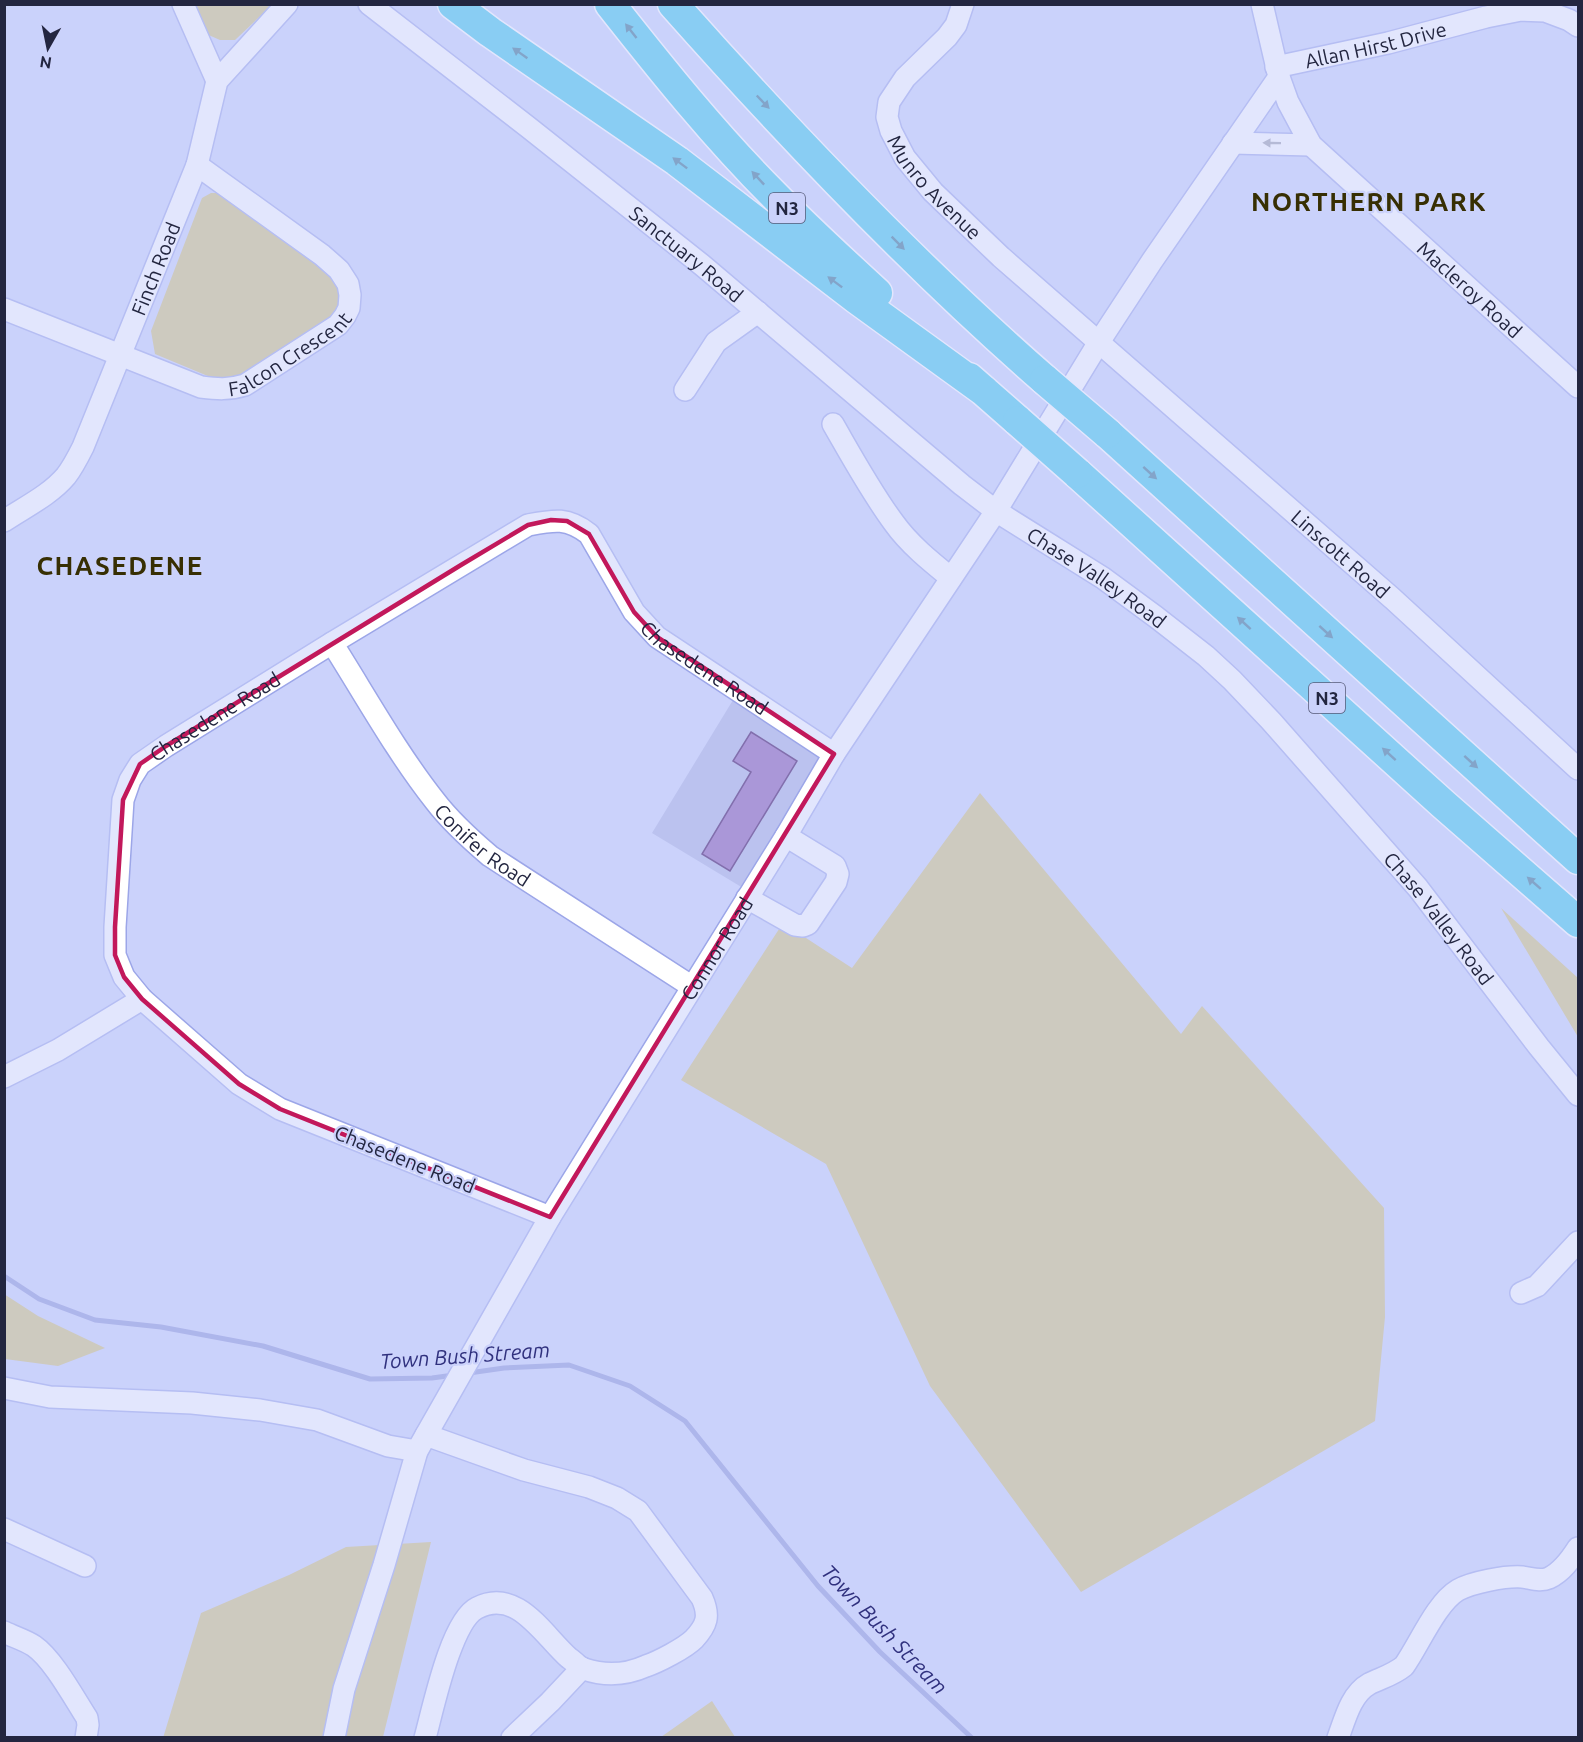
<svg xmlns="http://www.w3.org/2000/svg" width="1583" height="1742" viewBox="0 0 1583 1742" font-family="Ubuntu,sans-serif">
<rect width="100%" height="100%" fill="#cbd2fb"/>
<path fill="#bbc2ef" d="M733 700 824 755 743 888 652 833Z"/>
<path fill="#d1c175" d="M191 5H272L235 40H220L204 33Z
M211 193H226L345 284V310L227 384 155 354 151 331 202 198Z
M980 793 1181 1034 1202 1006 1384 1208 1385 1317 1375 1421 1081 1592 930 1386 826 1164 681 1080 783 923 852 968Z
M1501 908 1578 978V1037Z
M4 1294 38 1316 105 1348 58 1366 5 1359Z
M431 1542 383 1737 163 1738 201 1613 289 1575 346 1547Z
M712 1701 735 1737H661Z"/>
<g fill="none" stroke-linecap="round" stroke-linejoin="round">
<path stroke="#8b94d7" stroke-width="5" d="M4 1276 39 1299 95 1320 161 1327 263 1346 370 1379 432 1378 454 1375
M469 1373 504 1368 569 1365 630 1386 685 1421 818 1586 880 1652 972 1738"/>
</g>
<path fill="#aa97d8" stroke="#826fad" stroke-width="1.5" d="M751 732 797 761 730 871 702 854 751 772 733 761Z"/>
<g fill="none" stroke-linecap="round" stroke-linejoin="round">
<defs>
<g id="minor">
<path d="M183 4 217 81"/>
<path id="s1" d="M369 4 528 127 702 265 962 485 996 511 1103 578 1156 617 1206 656 1232 680 1271 721 1418 888 1539 1047 1578 1095"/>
<path id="s2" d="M963 4 956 25 947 37 905 78 889 102 887 117 891 131 905 158 933 192 1001 257 1393 599 1578 769"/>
<path id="s3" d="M1276 67 1388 43 1486 17 1521 10 1545 11 1569 20 1578 26"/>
<path id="s4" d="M1279 77 1288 102 1311 145 1578 387"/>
<path d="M1233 143 1311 145"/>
<path id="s5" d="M4 309 201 387C217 389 229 390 245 385L338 325 345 316 349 308 350 295 348 284 339 270 322 255 197 165"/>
<path d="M685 390 716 342 758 312"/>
<path d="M833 424C852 457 871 492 894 523 909 544 930 561 951 578"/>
<path id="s6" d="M4 521C25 507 50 495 66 476 73 467 78 457 83 447L197 165 217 81 287 4"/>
<path id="s7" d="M332 643C365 695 397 753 435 801 451 822 470 839 490 856L691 986"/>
<path d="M747 898 795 925 803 926 808 924 836 882 838 874 835 866 786 836"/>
<path d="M4 1077 58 1050 142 999"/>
<path id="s8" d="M550 1217 280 1109 239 1084 142 999 124 977 115 955V927L123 800 130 780 140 764 166 746 332 643 528 525C554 520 567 517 589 534L634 612 657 637 834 754"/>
<path d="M1521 1293 1537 1286 1578 1242"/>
<path d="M4 1388 50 1397 192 1403 260 1410 317 1420 388 1446 417 1451"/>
<path d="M4 1529 85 1566"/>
<path d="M4 1632C14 1637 25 1640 34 1646 53 1659 74 1698 87 1718L88 1725 86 1738"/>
<path id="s9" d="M334 1738 344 1689 384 1565 417 1451 426 1435 550 1217 786 836 834 754 996 511 1099 342 1152 261 1279 77 1262 4"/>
<path d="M425 1738C433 1709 451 1621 477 1608 517 1587 543 1635 569 1658 574 1661 578 1667 584 1669 605 1676 626 1675 646 1666 658 1662 685 1648 694 1639 707 1625 710 1616 702 1598L638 1511 617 1498 589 1487 524 1470 426 1435"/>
<path d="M512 1738 550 1702 582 1668"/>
<path d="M1338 1738C1345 1719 1351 1694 1369 1684 1381 1678 1393 1675 1404 1666 1419 1645 1436 1603 1458 1590 1473 1582 1505 1576 1522 1577 1531 1578 1540 1582 1549 1578 1562 1572 1571 1559 1578 1548"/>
</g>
<path id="highway" d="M453 4 490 32 677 161 857 299 984 391
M610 4C662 70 715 136 774 195 807 229 842 261 877 293
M673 4C790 136 912 264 1045 380
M969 378 1018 421
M1107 433 1578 859
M1077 473 1443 804 1578 922"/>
</defs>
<use href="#minor" stroke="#9ca6e8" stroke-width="24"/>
<use href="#highway" stroke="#fff" stroke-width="33"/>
<use href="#minor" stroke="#fff" stroke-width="21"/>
<use href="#highway" stroke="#3ac7e8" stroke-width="30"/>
<defs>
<path id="highway-bridge" d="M1045 380 1107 433
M1018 421 1077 473"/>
</defs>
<use href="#highway-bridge" stroke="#fff" stroke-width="33" stroke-linecap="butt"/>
<use href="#highway-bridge" stroke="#3ac7e8" stroke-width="30"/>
</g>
<defs><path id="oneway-solid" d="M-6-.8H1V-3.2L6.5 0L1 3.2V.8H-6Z" transform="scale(1.5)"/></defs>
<g fill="#2d6e8c">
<use href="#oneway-solid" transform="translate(631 31) rotate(-128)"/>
<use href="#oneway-solid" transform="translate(520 53) rotate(-145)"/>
<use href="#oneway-solid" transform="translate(763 102) rotate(46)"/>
<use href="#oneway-solid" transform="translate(680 163) rotate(-143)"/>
<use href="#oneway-solid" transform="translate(758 178) rotate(-133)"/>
<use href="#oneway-solid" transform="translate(898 243) rotate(45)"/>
<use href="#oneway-solid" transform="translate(835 282) rotate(-143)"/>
<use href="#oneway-solid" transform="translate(1150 473) rotate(42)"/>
<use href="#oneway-solid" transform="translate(1244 623) rotate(-138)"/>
<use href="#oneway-solid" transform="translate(1326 632) rotate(42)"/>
<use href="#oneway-solid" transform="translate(1389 754) rotate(-138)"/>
<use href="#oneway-solid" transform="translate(1471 762) rotate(42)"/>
<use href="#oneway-solid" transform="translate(1534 883) rotate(-139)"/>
</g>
<use fill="#9c9da9" href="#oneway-solid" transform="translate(1272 143) rotate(-179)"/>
<path d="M0 0H1583V1742H0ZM551 520 567 521 589 534 634 612 657 637 834 754 550 1217 280 1109 239 1084 142 999 124 977 115 955V927L123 800 140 764 166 746 461 565 528 525Z" fill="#cbd2fb" fill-opacity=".55" fill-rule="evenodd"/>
<path fill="none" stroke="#c2185b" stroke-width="4.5" stroke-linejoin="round" d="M551 520 567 521 589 534 634 612 657 637 834 754 550 1217 280 1109 239 1084 142 999 124 977 115 955V927L123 800 140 764 166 746 461 565 528 525Z"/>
<g text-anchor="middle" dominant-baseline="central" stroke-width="4.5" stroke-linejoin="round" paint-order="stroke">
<g fill="#cbd2fb" stroke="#555a78" stroke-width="1.5">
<rect x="769" y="193" width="36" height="30" rx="4.5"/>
<rect x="1309" y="683" width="36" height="30" rx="4.5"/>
</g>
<g font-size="18" font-weight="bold" fill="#232640">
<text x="787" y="208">N3</text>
<text x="1327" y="698">N3</text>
</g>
<g font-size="20" fill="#232640" stroke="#cbd2fb">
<text stroke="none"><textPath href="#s3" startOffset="102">Allan Hirst Drive</textPath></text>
<text stroke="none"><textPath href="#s2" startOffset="226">Munro Avenue</textPath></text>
<text stroke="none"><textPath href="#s1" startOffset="404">Sanctuary Road</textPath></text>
<text stroke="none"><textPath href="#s6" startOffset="303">Finch Road</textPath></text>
<text stroke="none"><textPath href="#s4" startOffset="290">Macleroy Road</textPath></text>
<text stroke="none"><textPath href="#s5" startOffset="310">Falcon Crescent</textPath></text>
<text stroke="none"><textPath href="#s2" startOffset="774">Linscott Road</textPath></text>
<text stroke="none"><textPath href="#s1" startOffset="927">Chase Valley Road</textPath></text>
<text stroke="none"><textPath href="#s8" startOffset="1416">Chasedene Road</textPath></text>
<text stroke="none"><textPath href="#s8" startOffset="804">Chasedene Road</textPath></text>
<text stroke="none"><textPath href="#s7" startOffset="254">Conifer Road</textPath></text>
<text stroke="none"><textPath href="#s1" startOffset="1413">Chase Valley Road</textPath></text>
<text stroke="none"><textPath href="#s9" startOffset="884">Connor Road</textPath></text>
<text transform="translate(405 1159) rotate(22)">Chasedene Road</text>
</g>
<g font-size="21" font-style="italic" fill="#30317e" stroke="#cbd2fb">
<text transform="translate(465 1355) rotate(-4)">Town Bush Stream</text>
<text transform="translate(885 1629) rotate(46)">Town Bush Stream</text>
</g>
<g font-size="26" font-weight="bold" letter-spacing="1.5" fill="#372f03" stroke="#cbd2fb">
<text x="1369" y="201">NORTHERN PARK</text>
<text x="120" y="565">CHASEDENE</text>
</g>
</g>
<rect width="1583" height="1742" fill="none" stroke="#232640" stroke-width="12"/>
<g transform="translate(48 48) rotate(189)" stroke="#cbd2fb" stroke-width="4.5" paint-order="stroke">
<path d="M0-4.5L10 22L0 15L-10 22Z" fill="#232640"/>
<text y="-9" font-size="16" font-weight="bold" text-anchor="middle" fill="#232640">N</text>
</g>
</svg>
